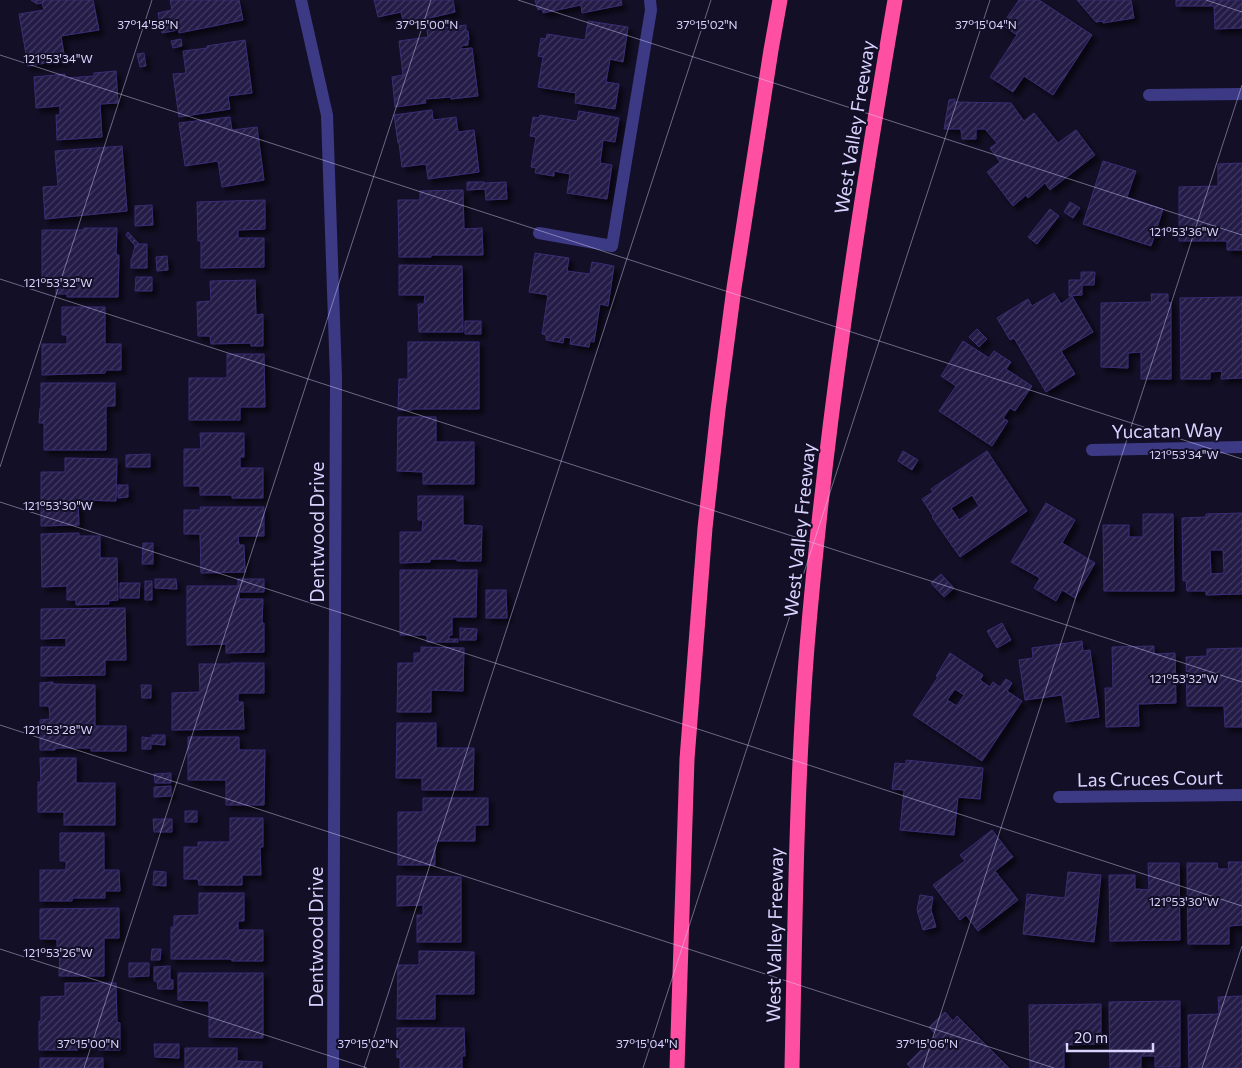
<svg xmlns="http://www.w3.org/2000/svg" width="1242" height="1068" viewBox="0 0 1242 1068" font-family="Commissioner,sans-serif">
<defs>
<pattern id="building-hatch" width="6" height="6" patternUnits="userSpaceOnUse" patternTransform="scale(1.25)"><rect width="6" height="6" fill="#241b47"/><path d="M-1 1l2-2M0 6l6-6M5 7l2-2" fill="none" stroke="#433b63"/></pattern>
<filter id="shadow"><feDropShadow dx="4.5" dy="4.5" stdDeviation="2.5" flood-color="#0009"/></filter>
</defs>
<rect width="100%" height="100%" fill="#130f26"/>
<path fill="url(#building-hatch)" stroke="#3b2d73" fill-rule="evenodd" filter="url(#shadow)" d="M31 0H93L99 30 61 36 65 60 28 66 19 14 44 10 42 3 37 4Z
M170 0H239L243 20 179 33 178 30 162 33 158 13 172 10Z
M374 0H453L455 12 404 24 401 12 378 17Z
M535 0H621L622 5 582 13 581 5 543 13 542 9 538 10Z
M1019 0H1039L1092 35 1053 95 1024 76 1013 92 990 77 1017 35 1002 25Z
M1077 0H1131L1134 18 1103 23V21L1096 22Z
M1176 0H1242V28L1215 29 1214 6H1176Z
M588 21 628 27 623 62 610 59 606 82 619 84 615 109 575 103 576 93 538 87 543 57 538 56 541 38 546 39 547 34 585 40Z
M466 25V31H468L469 40H468V45L461 46V49L472 48 478 96 451 99V97L425 99 426 103 395 107 392 77 403 75 399 41 428 37 427 30Z
M181 39 182 46 173 48 171 41Z
M245 40 252 93 228 96 230 109 179 117 173 74 186 73 183 51 207 48V46Z
M144 53 146 66 140 67 137 54Z
M116 71 118 103 100 104 102 137 57 140 56 115H60V106L36 108 34 77 65 74V78L94 76V73Z
M955 99V102L1011 103 1024 121 1034 113 1058 143 1076 130 1095 155 1050 190 1045 183 1028 198 1026 195 1013 206 987 172 1000 162 990 148 997 143 985 129H976V139H962L961 129H944L949 100Z
M432 110 433 120 456 117 458 132 474 130 479 172 428 179 426 164 402 167 399 143H398L394 115Z
M579 111 619 118 615 142 603 140 600 163 612 165 607 199 567 193 570 174 554 171V176L535 173 536 168 531 167 536 137 530 136 533 117 539 118 540 115 577 121Z
M230 117 232 130 257 127 264 180 222 187 218 161 185 166 179 123Z
M122 146 127 211 45 219 43 187 58 186 55 151Z
M1103 161 1136 171 1127 197 1163 209 1151 246 1083 224Z
M1242 163V250H1227V241H1179V187L1218 186V164Z
M467 182H484V183L506 182 507 199 486 200 485 189 467 190Z
M463 190 464 229 482 228 483 255H431V257H399L398 200H420V191Z
M265 200V229L238 230V238H264V267L201 268V241H198L197 202Z
M1070 202 1080 208 1073 218 1064 212Z
M152 205 153 225 135 226V206Z
M1050 209 1059 216 1037 244 1028 237Z
M84 228H117L116 255H119L118 297H67V294H56V283H42V230H83Z
M128 232 139 244H147V268H131V259L132 258 135 246 126 235Z
M535 253 569 258 567 271 590 274 592 262 614 266 608 306 600 304 594 342 590 341 589 347 570 344 571 338 564 337 563 343 546 340V335L542 334 548 295 529 292Z
M167 256 168 270 157 271 156 257Z
M399 265 462 266 463 332H419L418 304H424L425 295H399Z
M1081 272H1095L1094 285H1082V295L1069 296V280H1081Z
M136 277H152V291H135Z
M255 280 256 315 263 314V346H251V343L211 344 210 336H198L197 302 211 301 210 281Z
M1054 293 1061 304 1072 296 1093 332 1061 351 1075 374 1046 392 1014 338 1010 340 997 318 1028 299 1032 306Z
M1151 294H1168V302L1171 303V379H1141V352L1128 353V368L1101 367V303L1152 302Z
M1242 297V378L1221 379 1222 371 1210 372V379H1181L1180 298Z
M62 307H105V344H121V370H106L105 373 42 375V344H67V335H62Z
M465 321H481V334H465Z
M977 329 987 339 979 347 969 337Z
M963 341 989 358 994 351 1011 362 1006 369 1032 386 1015 411 1010 408 1003 418 1008 421 992 446 939 411 956 386 941 376Z
M408 342H479V409H412V410H398L399 379H408Z
M227 354H264L265 407H240V420H189V378H227Z
M41 383H115V406H106V450H44V423H39L40 408H41Z
M398 417H436V442H474V484H423V472L397 471Z
M200 433H244V457H240V468H263V498H232V495H200V486H184V449H201Z
M903 451 918 460 912 470 898 461Z
M987 451 1027 511 960 557 932 517 933 516 922 499 933 492 931 489ZM972 495 979 506 959 520 951 508Z
M150 454V467H126V455Z
M65 458 117 459 116 501 78 500 79 525 41 526V472H65Z
M118 485H128V497L118 498Z
M418 496H463V525L482 526 481 561H457V559H430V562L400 563V532H422L423 520H418Z
M1046 503 1075 520 1062 543 1095 563 1075 598 1062 590 1056 601 1034 588 1040 578 1011 562Z
M200 507H264V536H238L239 545H244L245 572 201 573 200 534H184V510H201Z
M1242 513V594L1206 595V591H1187L1186 580 1183 581 1182 518 1206 517V514ZM1210 550H1223L1224 573 1211 574Z
M1143 514H1173L1174 591H1104L1103 525H1129V537H1143Z
M79 533V536H100V558H117L118 600 108 601 109 604 76 605V600H67V586L42 587 41 534Z
M143 543H153V564H142Z
M400 570H477L476 617H452V635H449V639H458V642H427V635H400Z
M941 574 954 588 944 597 931 583Z
M155 579H176L177 589 155 588Z
M238 579H264V592H239V599H263L262 623H264V652L226 653V644L187 645V586H238Z
M145 581H152V600H145Z
M120 583H140L139 598H120Z
M486 590H506L507 618H486Z
M125 608 126 660H105V675L41 676V647H66V638L41 639V609Z
M1002 623 1011 640 997 648 987 631Z
M460 628 477 629 476 640H460Z
M1082 641 1083 651 1090 650 1099 717 1066 722 1062 695 1025 700 1019 660 1033 658 1032 648Z
M1154 646V654L1175 653 1176 703 1138 704 1139 726 1106 727 1105 688H1113L1112 647Z
M421 647 464 648 463 691 431 690V712H397L398 663H414V653H421Z
M1242 648V727H1225L1224 706H1187L1186 657 1207 656V649Z
M950 653 983 675 980 680 990 687 993 682 1000 687 1006 679 1012 683 1007 691 1022 701 982 761 913 715 938 677 936 676ZM955 689 964 695 957 706 947 700Z
M231 663H264V693H238V702H243L244 729 172 730V693L200 692 199 664H231Z
M53 682V684L95 685V726H126V751H91V748H55V750H40V720L50 719 49 706H40V683Z
M141 685H151V698H142Z
M397 723H436V748H474L473 790H422V778H396Z
M152 735H165V745L152 744Z
M142 737 151 738V749H142Z
M188 737H239V750H265L264 805H226V780H188Z
M40 758H76V783H115V825H64V812H38V782H41Z
M906 760 983 768 980 799 958 797 954 835 900 830 904 790 892 789 895 763 906 764Z
M171 773V783H155L154 774Z
M171 786V796L154 797V787Z
M423 798H488V825H475V841H435V865H398V812H423Z
M185 811H197V822H185Z
M230 818H263V847H260L261 875H242V885H199L198 879H184V847H198V842H230Z
M153 819H172V832H154Z
M992 830 1013 857 995 871 1018 900 978 931 966 915 960 920 933 885 965 861 960 855Z
M60 833H104V870H119L120 891H105V898H72V901H40V870H66V861H60Z
M1228 862H1242V925L1229 926V944H1188L1187 863H1217L1218 869H1229Z
M1148 863H1179L1180 940 1110 941 1109 875H1135V889L1149 890Z
M154 871 166 872V886L153 885Z
M1068 872 1101 875 1094 942 1023 934 1027 894 1065 898Z
M397 876 461 877V942H417V915H423V905L397 906Z
M199 893H244V921H238V930H263V961H232L231 959H171V927H174V916L199 915Z
M920 895 933 897 931 910 936 927 923 930 917 910Z
M119 908V938H104V976H59L60 950H57V939H40V909Z
M152 949H161L160 960H151Z
M419 951 474 952V994H435V1019H397L398 965H419Z
M129 963H149V976L129 977Z
M170 966V980H173V989H158L157 981H154V967Z
M178 973H263V1038L209 1037V1001L178 1000Z
M65 983H116L117 1022 120 1023V1050H99V1041H88V1048H78V1050H39V1021H41V997L65 996Z
M1242 996V1068H1189L1188 1015 1219 1014 1218 997Z
M1180 1001V1067H1155V1056H1141V1068H1110L1109 1002Z
M1101 1004V1044L1064 1045V1068H1030L1029 1005Z
M945 1012 953 1021 957 1016 1009 1068H911L907 1064 936 1035 929 1027Z
M397 1028H464L465 1056H462V1068H400V1057L397 1058Z
M154 1044H179V1058L155 1057Z
M185 1048H237V1061L262 1062V1068H185Z
M40 1058H103V1068H40Z"/>
<g fill="none" stroke-linecap="round" stroke-linejoin="round">
<path stroke="#3d3a85" stroke-width="12" d="M539 233 612 246 651 10 650 0"/>
<path stroke="#3d3a85" stroke-width="12" d="M301 0 327 115 336 378 333 1068
M1149 95 1242 94
M1092 450 1242 447
M1059 797 1242 795"/>
<path stroke="#ff4fa3" stroke-width="15" d="M677 1068 687 759 705 528 718 410 734 288 771 50 780 0
M792 1068C795 928 796 787 807 647 825 430 858 215 895 0"/>
</g>
<path fill="none" stroke="#d9d4ff" stroke-width="1" stroke-opacity="0.45" d="M518 0 1242 235M1206 0 1242 12M0 55 1242 459M0 279 1242 682M0 467 152 0M0 502 1242 906M0 725 1054 1068M0 949 367 1068M84 1068 431 0M364 1068 711 0M643 1068 990 0M923 1068 1242 85M1202 1068 1242 946"/>
<g text-anchor="middle" dominant-baseline="central" stroke-width="4" stroke-linejoin="round" paint-order="stroke">
<g font-size="19" fill="#d9d4ff" stroke="#130f26">
<text transform="translate(854 127) rotate(-81)">West Valley Freeway</text>
<text transform="translate(1167 430) rotate(-1)">Yucatan Way</text>
<text transform="translate(799 530) rotate(-84)">West Valley Freeway</text>
<text transform="translate(316 532) rotate(-90)">Dentwood Drive</text>
<text transform="translate(1150 778) rotate(-1)">Las Cruces Court</text>
<text transform="translate(774 935) rotate(-89)">West Valley Freeway</text>
<text transform="translate(315 937) rotate(-90)">Dentwood Drive</text>
</g>
</g>
<g font-size="12" text-anchor="middle" fill="#d9d4ff" stroke="#130f26" stroke-width="4" stroke-linejoin="round" paint-order="stroke">
<text x="148" y="29">37°14'58"N</text>
<text x="427" y="29">37°15'00"N</text>
<text x="707" y="29">37°15'02"N</text>
<text x="986" y="29">37°15'04"N</text>
<text x="58" y="63">121°53'34"W</text>
<text x="1184" y="236">121°53'36"W</text>
<text x="58" y="287">121°53'32"W</text>
<text x="1184" y="459">121°53'34"W</text>
<text x="58" y="510">121°53'30"W</text>
<text x="1184" y="683">121°53'32"W</text>
<text x="58" y="734">121°53'28"W</text>
<text x="1184" y="906">121°53'30"W</text>
<text x="58" y="957">121°53'26"W</text>
<text x="88" y="1048">37°15'00"N</text>
<text x="368" y="1048">37°15'02"N</text>
<text x="647" y="1048">37°15'04"N</text>
<text x="927" y="1048">37°15'06"N</text>
</g>
<path d="M1067 1043v8h86v-8" fill="none" stroke="#d9d4ff" stroke-width="2.5"/>
<text x="1074" y="1043" font-size="15" fill="#d9d4ff" stroke="#130f26" stroke-width="4" paint-order="stroke">20 m</text>
</svg>
